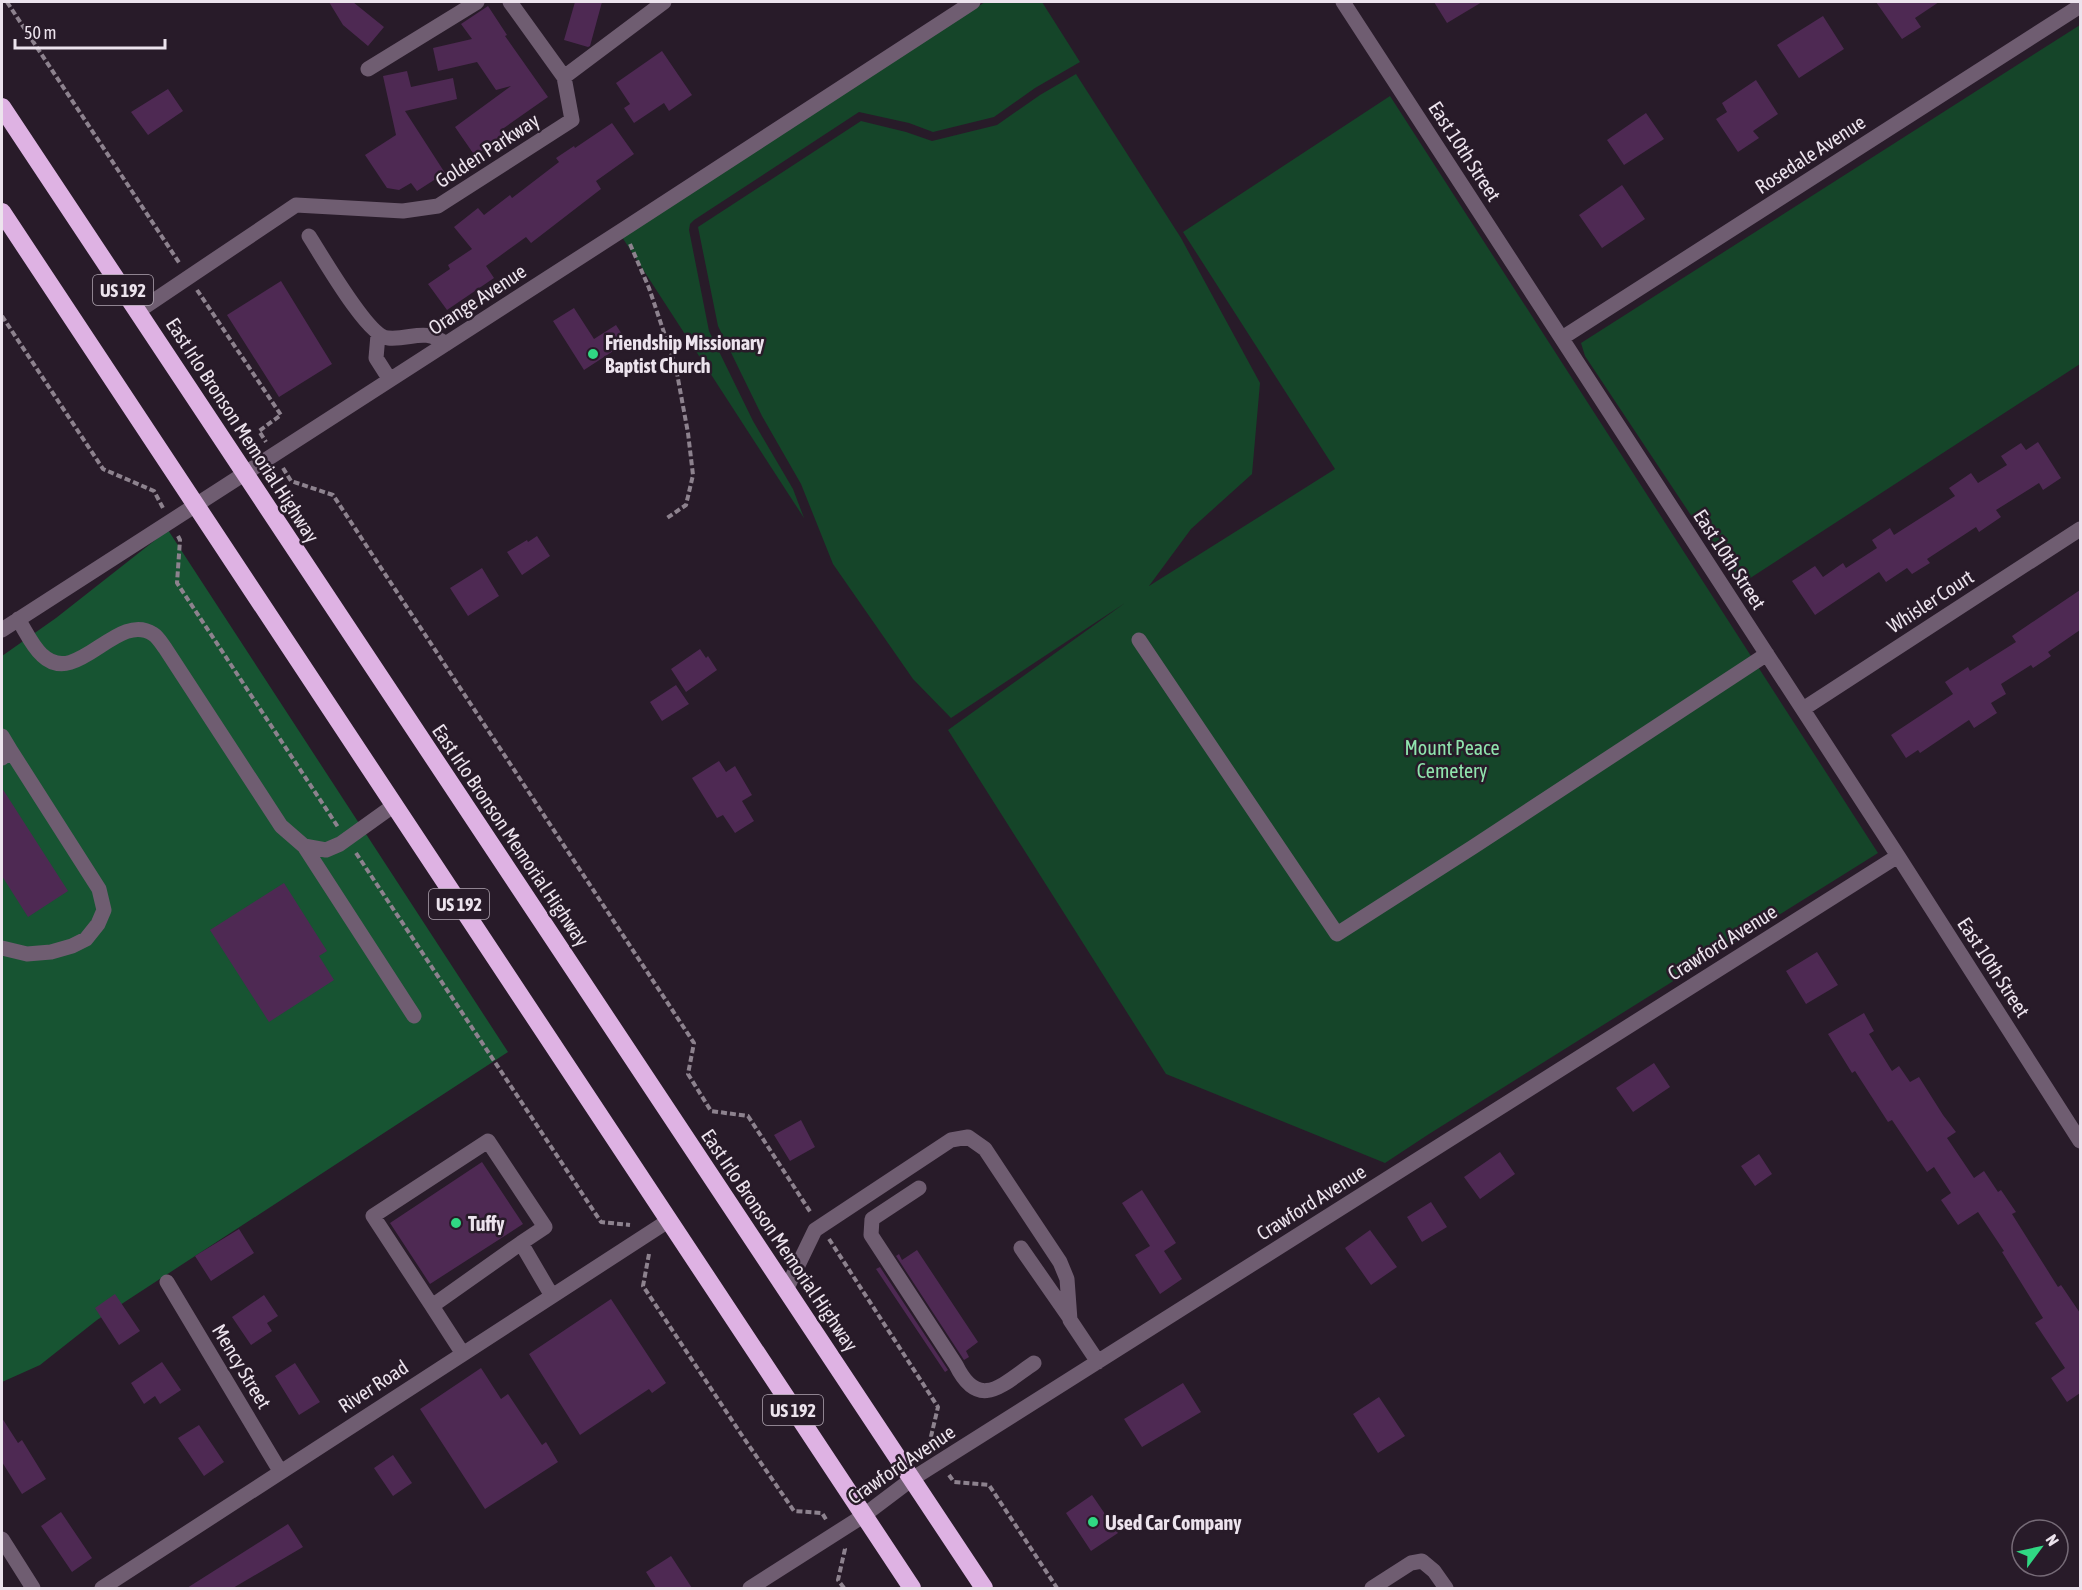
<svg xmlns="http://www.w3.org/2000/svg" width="2082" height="1590" viewBox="0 0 2082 1590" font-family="'Asap Condensed',sans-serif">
<rect width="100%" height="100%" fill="#281b29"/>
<path fill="#154529" d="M985 2H1042L1080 62 1035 88 994 117 933 132 909 123 859 112 694 220 690 224 689 230 709 331 753 421 793 489 804 518 622 237Z
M2080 25V364L1738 586 1585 356 1581 343Z
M1076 74 1181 238 1260 383 1252 474 1191 529 1149 586 1335 469 1183 232 1390 96 1878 853 1429 1134 1385 1163 1166 1074 948 730 1125 603 951 718 913 679 833 564 801 484 762 416 718 326 698 227 861 121 906 132 932 141 997 125 1040 95Z"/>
<path fill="#175432" d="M168 530 508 1052 97 1320 40 1365 2 1382V656L56 618Z"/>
<path fill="#4e2953" d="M329 2H353L384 27 368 46 343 25Z
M575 2H602L590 46 588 47 564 40Z
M1434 2H1482L1447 23Z
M1876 2H1939L1915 18 1921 27 1902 39Z
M488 6 507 35 505 36 548 97 501 130 504 134 500 137 503 141 489 152 488 150 485 153 483 150 475 156 455 127 511 86 496 90 477 62 438 71 433 48 472 39 461 24Z
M1823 16 1844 49 1799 78 1777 45Z
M662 51 692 95 669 111 664 103 634 123 624 108 630 104 616 83Z
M407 71 411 87 453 78 457 99 405 111 445 173 417 191 411 183 399 190 387 188 365 155 396 135 383 76Z
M1756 80 1778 114 1753 131 1759 138 1738 152 1716 119 1727 112 1722 103Z
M168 89 183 111 148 135 131 112Z
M1646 113 1664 139 1624 165 1607 140Z
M612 123 634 154 596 181 601 189 531 243 526 237 486 266 494 278 447 310 428 284 450 269 448 265 472 249 454 227 478 208 484 215 510 195 512 198 559 162 556 158 574 146 575 148Z
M1622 185 1645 219 1602 248 1579 215Z
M281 281 332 364 279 397 227 315Z
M574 308 594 339 616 325 627 342 584 370 553 321Z
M2038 442 2061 478 2043 490 2039 483 1996 510 2001 517 1979 532 1976 527 1927 559 1930 563 1912 574 1907 568 1886 582 1879 572 1815 615 1792 581 1815 566 1823 577 1843 563 1846 568 1877 548 1872 540 1890 528 1894 535 1955 496 1949 488 1971 473 1978 483 2007 465 2001 456 2021 443 2026 450Z
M537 536 550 556 522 575 507 552 527 540 528 542Z
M482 568 499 596 468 616 450 588Z
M2080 590V630L2048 652 2051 656 2033 668 2031 665 2001 684 2006 694 1991 703 1997 713 1974 728 1969 720 1920 753 1918 750 1906 758 1891 735 1953 694 1945 682 1968 667 1970 671 2016 642 2012 636Z
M700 649 706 658 708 656 717 670 686 692 671 669Z
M676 685 689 704 662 721 650 702Z
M719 761 726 772 735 766 752 795 742 801 754 821 735 833 723 815 717 818 692 778Z
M2 788 68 891 28 917 2 876Z
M284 883 327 951 319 956 334 980 269 1022 210 930Z
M1817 952 1838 985 1806 1004 1786 971Z
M1864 1013 1874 1031 1869 1034 1892 1071 1899 1066 1910 1082 1919 1077 1943 1115 1956 1132 1947 1138 1974 1178 1984 1171 1998 1192 2001 1190 2016 1212 2012 1214 2058 1287 2061 1285 2080 1313V1393L2067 1402 2051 1378 2065 1368 2035 1323 2043 1318 2002 1252 2004 1251 1978 1212 1958 1225 1941 1200 1951 1193 1934 1167 1927 1172 1892 1120 1888 1122 1855 1071 1852 1073 1828 1034Z
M1654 1063 1670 1087 1633 1112 1616 1088Z
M801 1120 815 1147 790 1161 774 1135Z
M1500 1152 1515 1174 1480 1199 1464 1177Z
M1759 1154 1772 1174 1755 1186 1741 1166Z
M482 1162 523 1224 430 1284 390 1223Z
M1142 1190 1176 1243 1164 1251 1182 1279 1160 1294 1135 1255 1150 1246 1122 1203Z
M1431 1202 1447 1227 1422 1242 1407 1217Z
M239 1229 254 1253 211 1281 195 1256Z
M1370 1230 1397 1267 1371 1285 1345 1248Z
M917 1250 978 1342 966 1351 969 1357 964 1360 896 1256 899 1254 902 1260Z
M880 1267 948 1370 945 1372 876 1269Z
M115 1294 140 1331 119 1345 95 1308Z
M264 1295 278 1316 267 1323 272 1331 251 1345 232 1317Z
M611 1299 666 1383 652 1393 649 1389 580 1435 529 1354Z
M162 1362 181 1390 160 1404 155 1396 144 1404 131 1383Z
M295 1363 320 1402 299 1415 275 1376Z
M481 1368 501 1399 508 1394 542 1445 546 1442 558 1462 485 1509 420 1409Z
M1183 1383 1201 1412 1142 1447 1124 1419Z
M1379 1397 1405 1436 1378 1453 1353 1414Z
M2 1418 18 1443 22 1440 46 1479 22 1494 2 1462Z
M199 1425 224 1462 204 1476 178 1438Z
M393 1455 412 1483 393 1496 374 1468Z
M1092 1495 1118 1533 1091 1551 1066 1513Z
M61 1512 92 1558 72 1572 41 1526Z
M288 1524 303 1547 233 1588H187Z
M671 1556 692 1588H656L646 1572Z"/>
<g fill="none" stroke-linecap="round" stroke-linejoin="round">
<path stroke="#8d828e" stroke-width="4" stroke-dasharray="6 3" stroke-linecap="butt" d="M7 2 180 264
M630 244 649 288 676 368 688 433 693 475 686 505 667 518
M197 290 281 415 259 431 266 442
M2 316 103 469 154 491 163 508
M283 468 291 481 333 495 694 1043 688 1074 711 1111 748 1116 811 1213
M178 536 180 540 177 583 338 827
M356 853 601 1222 630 1225
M829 1239 938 1407 929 1445 932 1449
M649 1254 643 1286 741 1434 794 1511 822 1513 827 1521
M949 1475 954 1482 989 1485 1057 1588
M844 1588 838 1580 845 1549 844 1547"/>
<path stroke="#6f5d71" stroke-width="15" d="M1343 2 1898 856 2080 1141
M368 69 477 2
M564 77 664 2
M309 236C322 256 368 337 388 338 412 340 424 327 446 344
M137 312 296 205 403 211 438 206 572 120 564 77 510 2
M378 335 376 358 390 380
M1562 338 2080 6
M18 619C25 630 32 646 42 655 77 689 117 610 153 634 158 637 162 644 165 648L281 826 304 846 326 850 340 844 393 806
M2 630 624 229 973 2
M1139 640 1337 934 1473 847 1767 654
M1803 709 2080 529
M2 736 11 751 2 758
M304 846 414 1016
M2 948 27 954 51 952 72 946 86 939 98 924 104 910 99 889 11 751
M919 1188 872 1219 871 1235 956 1365C979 1412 1003 1384 1034 1363
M521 1243 432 1306 373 1216 488 1141 545 1227 521 1243 552 1296
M1021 1248 1069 1317
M167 1282 280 1471
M786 1290 815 1230 951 1140 968 1137 985 1149 1060 1262 1067 1279 1070 1320 1098 1362
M432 1306 463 1354
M2 1539 33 1588
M102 1588 668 1221
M750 1588 863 1516 912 1479 1898 856
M1372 1588 1411 1563 1422 1561 1434 1571 1446 1588"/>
<path stroke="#deb2e3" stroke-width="18" d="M2 107 984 1588
M2 212 912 1588"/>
</g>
<g fill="#30d883" stroke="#281b29" stroke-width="2">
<circle cx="593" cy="354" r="6"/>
<circle cx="456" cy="1223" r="6"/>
<circle cx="1093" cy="1522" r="6"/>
</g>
<g text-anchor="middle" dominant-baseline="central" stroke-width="5" stroke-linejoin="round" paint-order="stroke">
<g fill="#281b29" stroke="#b1a7b2" stroke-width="1.5">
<rect x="93" y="275" width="60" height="30" rx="4.5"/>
<rect x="429" y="889" width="60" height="30" rx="4.5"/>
<rect x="763" y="1395" width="60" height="30" rx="4.5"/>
</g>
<g font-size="18" font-weight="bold" fill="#ece3ed">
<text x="123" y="290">US 192</text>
<text x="459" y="904">US 192</text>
<text x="793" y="1410">US 192</text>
</g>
<g font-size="20" fill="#ece3ed" stroke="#281b29">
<text transform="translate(487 150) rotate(-33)">Golden Parkway</text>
<text transform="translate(1465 151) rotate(57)">East 10th Street</text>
<text transform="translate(1810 154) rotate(-33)">Rosedale Avenue</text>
<text transform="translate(477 299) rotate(-33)">Orange Avenue</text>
<text transform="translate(243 430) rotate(57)">East Irlo Bronson Memorial Highway</text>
<text transform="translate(1730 559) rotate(57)">East 10th Street</text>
<text transform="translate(1930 601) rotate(-33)">Whisler Court</text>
<text transform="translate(511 835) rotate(56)">East Irlo Bronson Memorial Highway</text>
<text transform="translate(1722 942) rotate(-32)">Crawford Avenue</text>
<text transform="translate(1994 967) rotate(57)">East 10th Street</text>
<text transform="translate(1311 1202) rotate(-32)">Crawford Avenue</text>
<text transform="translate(780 1240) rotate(56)">East Irlo Bronson Memorial Highway</text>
<text transform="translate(242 1366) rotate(59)">Mency Street</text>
<text transform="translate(373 1386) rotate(-33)">River Road</text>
<text transform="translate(901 1464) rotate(-34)">Crawford Avenue</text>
</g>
<g font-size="20" font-weight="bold" fill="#ece3ed" stroke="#281b29" text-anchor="start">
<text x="605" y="342">Friendship Missionary<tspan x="605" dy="23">Baptist Church</tspan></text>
<text x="468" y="1223">Tuffy</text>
<text x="1105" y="1522">Used Car Company</text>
</g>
<g font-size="20" fill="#90e5ae" stroke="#281b29">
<text x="1452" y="747">Mount Peace<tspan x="1452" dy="23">Cemetery</tspan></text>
</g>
</g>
<rect width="2082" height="1590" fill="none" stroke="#ece3ed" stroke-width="6"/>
<g transform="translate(2040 1548) rotate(57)"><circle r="28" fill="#281b29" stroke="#766b77" stroke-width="1.5"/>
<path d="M0-4.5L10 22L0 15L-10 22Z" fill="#30d883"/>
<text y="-9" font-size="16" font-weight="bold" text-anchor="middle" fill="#ece3ed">N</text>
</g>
<path d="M15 39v9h150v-9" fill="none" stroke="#ece3ed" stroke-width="3"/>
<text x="24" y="39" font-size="18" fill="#ece3ed" stroke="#281b29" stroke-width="4.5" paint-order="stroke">50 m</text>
</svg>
